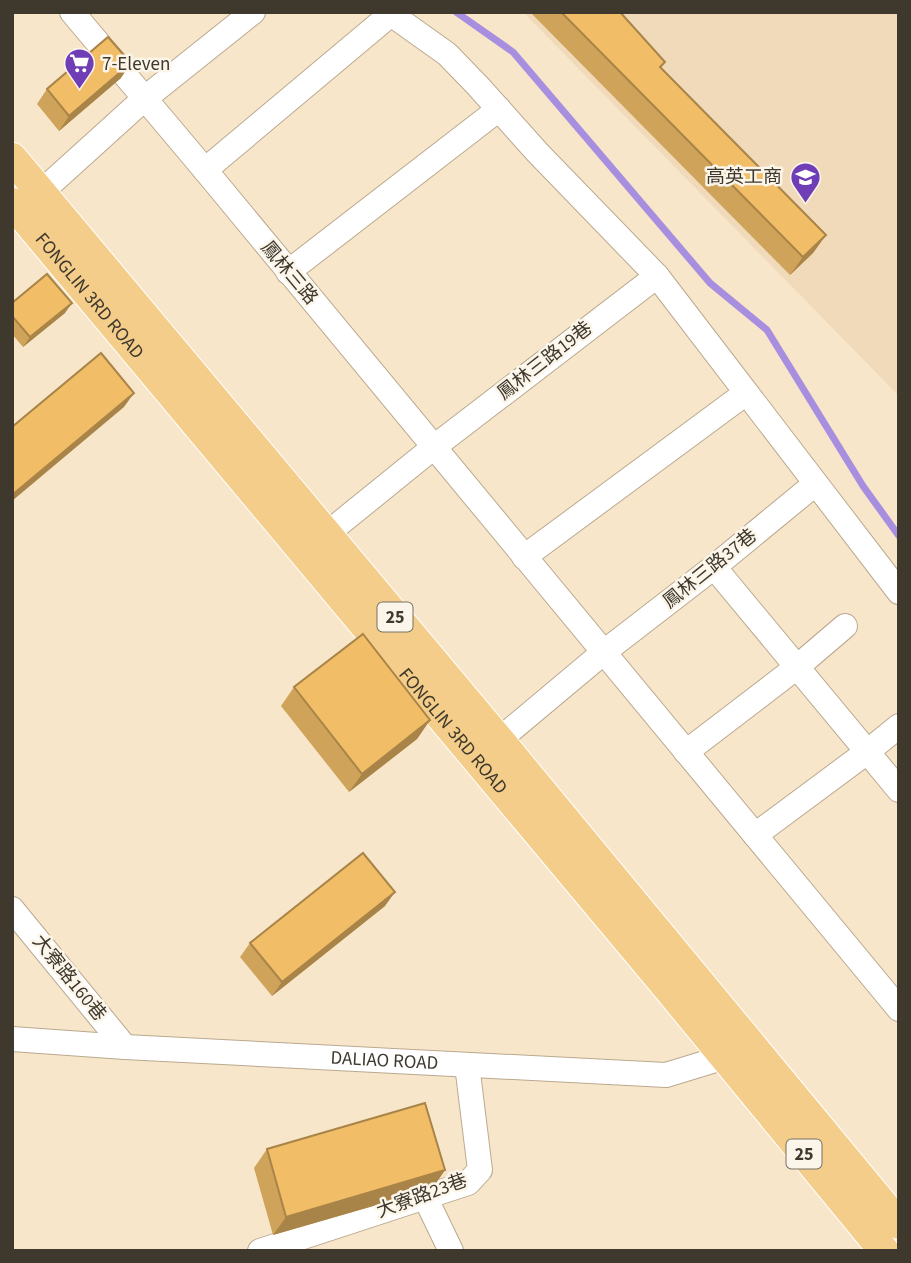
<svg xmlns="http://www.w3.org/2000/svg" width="911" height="1263" viewBox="0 0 911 1263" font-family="'Source Sans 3','Noto Sans TC',sans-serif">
<rect width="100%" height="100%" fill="#f8e6cb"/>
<path fill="#f0dab9" d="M523 12H899V396Z"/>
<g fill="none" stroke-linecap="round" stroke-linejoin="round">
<path stroke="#a88edf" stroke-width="7" d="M456 12 513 52 710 283 767 330 863 486 899 536"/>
<defs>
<g id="minor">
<path d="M72 12 205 170 899 1009"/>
<path d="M388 12 447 54 478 86 537 152 657 276 899 592"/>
<path d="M205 170 391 14"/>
<path d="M28 204 144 99 253 12"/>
<path d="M288 272 499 109"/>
<path d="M313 545 434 447 657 276"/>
<path d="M524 557 746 393"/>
<path d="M714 567 899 790"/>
<path d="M499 740 604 652 714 567 815 484"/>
<path d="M686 752 797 667 845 626"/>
<path d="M755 835 867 752 899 726"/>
<path d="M12 909 125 1047"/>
<path id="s1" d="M12 1039 125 1047 666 1075 725 1057 738 1047"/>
<path d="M425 1197 451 1251"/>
<path d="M260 1251 468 1183 480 1170 467 1065"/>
</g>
<g id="major">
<path d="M12 158 499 740 899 1224"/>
<path id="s2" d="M12 203 672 993 884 1251"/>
</g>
</defs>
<use href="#minor" stroke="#baa98f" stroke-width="26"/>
<use href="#major" stroke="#fff" stroke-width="32"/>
<use href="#minor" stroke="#fff" stroke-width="24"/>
<use href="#major" stroke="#f3cd89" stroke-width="30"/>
</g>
<path fill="#cfa359" d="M530 12H620L665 62 661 68 826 235 813 253 790 275Z
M121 78 59 131 37 104 47 89Z
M12 303 65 313 23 347 12 334Z
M294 687 430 720 417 739 349 792 281 706Z
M385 906 272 996 240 957 250 943Z
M267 1149 445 1170 432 1189 273 1235 254 1168Z"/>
<path fill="#a98448" d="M131 63 121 78 59 131 69 116Z
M826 235 813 253 790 275 803 257Z
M72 303 65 313 23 347 30 337Z
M134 393 124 407 12 501V495Z
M430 720 417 739 349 792 362 774Z
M395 892 385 906 272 996 282 982Z
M445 1170 432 1189 273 1235 286 1217Z"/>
<path fill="#f1bd67" stroke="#a98448" stroke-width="2" d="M561 12H620L665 62 660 67 826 235 803 257Z
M108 37 131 63 69 116 47 89Z
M47 274 72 303 30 337 12 316V303Z
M101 353 134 393 12 495V427Z
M363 634 430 720 362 774 294 687Z
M363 853 395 892 282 982 250 943Z
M425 1103 445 1170 286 1217 267 1149Z"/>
<defs>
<symbol id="supermarket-pin" viewBox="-11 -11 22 30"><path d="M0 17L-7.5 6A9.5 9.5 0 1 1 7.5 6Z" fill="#6f3db5" stroke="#fcf5ea"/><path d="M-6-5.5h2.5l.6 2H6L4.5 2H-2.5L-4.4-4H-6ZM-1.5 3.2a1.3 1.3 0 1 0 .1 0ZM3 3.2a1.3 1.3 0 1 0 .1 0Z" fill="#fff"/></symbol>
<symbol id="school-pin" viewBox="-11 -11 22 30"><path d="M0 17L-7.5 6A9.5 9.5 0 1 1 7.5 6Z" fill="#6f3db5" stroke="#fcf5ea"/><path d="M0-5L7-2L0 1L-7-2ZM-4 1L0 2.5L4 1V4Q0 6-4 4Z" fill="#fff"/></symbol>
</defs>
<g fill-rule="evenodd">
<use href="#supermarket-pin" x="62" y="46" width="35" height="47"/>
<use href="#school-pin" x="788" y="160" width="35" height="47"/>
</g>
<g text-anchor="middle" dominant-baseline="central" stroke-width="5" stroke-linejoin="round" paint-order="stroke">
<g fill="#fcf5ea" stroke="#787166" stroke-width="2">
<rect x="377.5" y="602.5" width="35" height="29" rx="5"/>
<rect x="786.5" y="1139.5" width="35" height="29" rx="5"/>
</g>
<g font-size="18" font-weight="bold" fill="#3f382d">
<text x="395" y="617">25</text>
<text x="804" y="1154">25</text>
</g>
<g font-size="19" fill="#3f382d" stroke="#fcf5ea" text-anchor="start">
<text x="102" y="64">7-Eleven</text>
<text x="782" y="177" text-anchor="end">高英工商</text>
</g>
<g font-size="19" fill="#3f382d" stroke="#fcf5ea">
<text transform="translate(289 273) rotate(50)">鳳林三路</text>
<text stroke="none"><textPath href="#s2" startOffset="121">FONGLIN 3RD ROAD</textPath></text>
<text transform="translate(545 361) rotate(-38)">鳳林三路19巷</text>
<text transform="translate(710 569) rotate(-39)">鳳林三路37巷</text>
<text stroke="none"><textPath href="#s2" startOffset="688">FONGLIN 3RD ROAD</textPath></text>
<text transform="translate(69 978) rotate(51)">大寮路160巷</text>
<text stroke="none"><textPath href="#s1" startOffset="373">DALIAO ROAD</textPath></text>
<text transform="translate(422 1196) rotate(-20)">大寮路23巷</text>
</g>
</g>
<rect width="911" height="1263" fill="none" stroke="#3f382d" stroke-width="28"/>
</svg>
